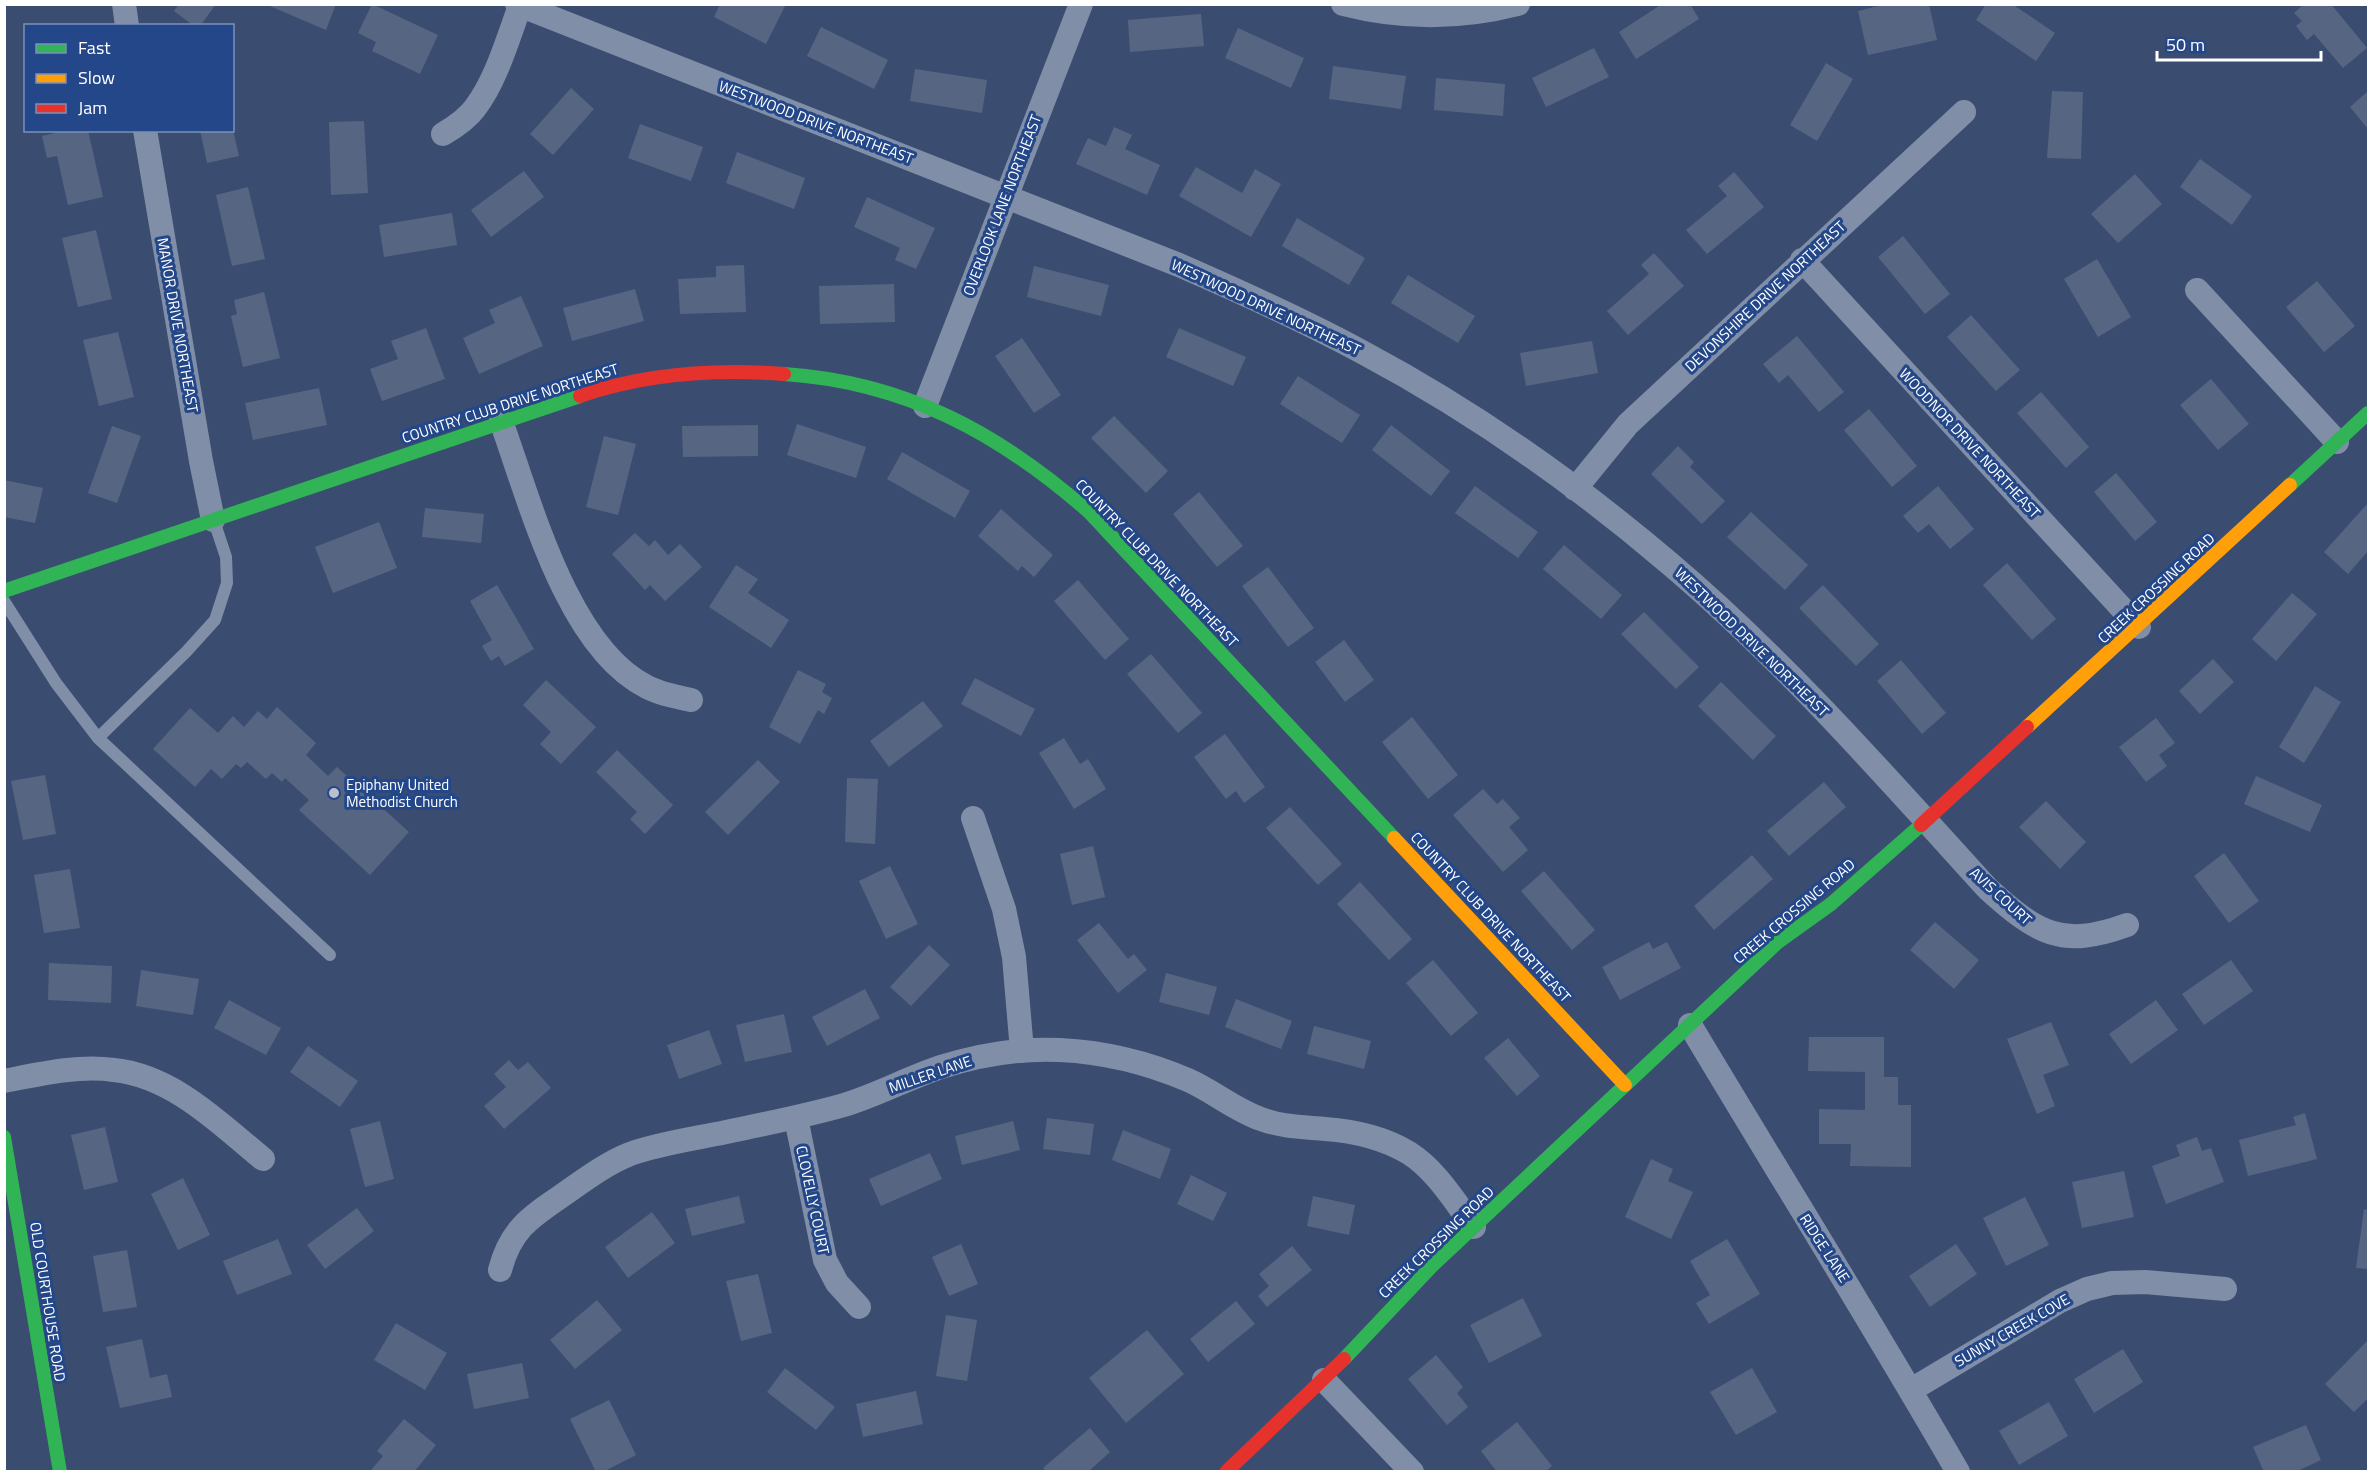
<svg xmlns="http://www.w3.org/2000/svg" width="2373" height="1476" viewBox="0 0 2373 1476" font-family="'Titillium Web',sans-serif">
<rect width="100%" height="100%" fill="#3a4d71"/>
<path fill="#566582" d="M179 4H216L200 26H194L174 11Z
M265 4H336L326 30Z
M372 4 438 35 420 74 372 51 376 42 358 33Z
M720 4H786L766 44 714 17Z
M1662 4H1690L1699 19 1636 59 1619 32Z
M1886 4H1929L1937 40 1868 55 1858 11Z
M1986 4H2012L2055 33 2036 61 1976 20Z
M2304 4H2331L2367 48 2343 68 2314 34 2307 40 2296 26 2302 21 2294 13Z
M1201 14 1204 46 1130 52 1128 20Z
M821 27 888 60 874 89 807 56Z
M1238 28 1304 58 1291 88 1225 58Z
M1594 48 1609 77 1546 107 1532 78Z
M1826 63 1853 79 1817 141 1790 125Z
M1333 66 1406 76 1401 109 1329 99Z
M915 69 987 80 982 113 910 101Z
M1436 78 1505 84 1503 116 1434 110Z
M571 88 594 109 553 155 530 134Z
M2052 91 2083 92 2081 159 2047 158Z
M2368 91V129L2350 107Z
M364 121 368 193 331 195 329 122Z
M640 124 703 147 691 181 628 158Z
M1114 127 1132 135 1125 149 1160 165 1147 195 1076 164 1088 138 1106 146Z
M68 130H88L103 197 68 205 57 156 47 158 42 136Z
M200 130H233L239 156 207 163Z
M737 152 805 178 794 209 726 183Z
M2200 159 2252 196 2232 225 2180 187Z
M1196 167 1242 193 1255 169 1281 184 1251 237 1179 196Z
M524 171 544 197 491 237 471 210Z
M1734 172 1764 207 1707 254 1686 230 1727 196 1718 186Z
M2135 174 2162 204 2118 243 2091 214Z
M248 187 265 259 232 266 216 195Z
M867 197 935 228 916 269 895 260 900 248 854 227Z
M452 213 457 245 384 257 379 225Z
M1297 218 1365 258 1349 285 1282 246Z
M96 230 112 299 78 307 62 238Z
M1903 236 1950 294 1925 314 1878 257Z
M1654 253 1684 286 1628 335 1607 311 1649 274 1641 265Z
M2097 259 2131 317 2098 337 2064 279Z
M744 265 746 312 680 314 678 279 716 277V266Z
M1034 266 1109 285 1101 316 1027 297Z
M1408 275 1475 316 1458 343 1391 303Z
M2317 281 2355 326 2324 352 2286 307Z
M894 284 895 322 820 324 819 286Z
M635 289 644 321 572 341 563 308Z
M264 292 280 358 243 367 231 316 237 314 234 300Z
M521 296 543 346 479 374 463 338 495 323 489 310Z
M1971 315 2020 370 1996 391 1947 337Z
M426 328 445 379 382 401 370 369 398 359 391 341Z
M1179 328 1246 357 1233 386 1166 357Z
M118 332 134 397 99 406 83 340Z
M1797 336 1844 392 1819 412 1788 375 1779 383 1763 364Z
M1022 338 1061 395 1034 413 995 356Z
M1592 341 1598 373 1526 386 1520 353Z
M1298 376 1360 415 1342 443 1280 404Z
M2211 379 2249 424 2218 450 2180 405Z
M319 388 327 425 253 440 245 403Z
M2041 392 2089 447 2066 468 2017 413Z
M1869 409 1917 466 1892 487 1844 430Z
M1114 416 1168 471 1146 493 1091 438Z
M797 424 866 447 856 478 787 455Z
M758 425V456L683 457 682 426Z
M1391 425 1450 471 1431 496 1372 450Z
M112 426 141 436 117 503 88 493Z
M604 436 636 444 618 515 586 507Z
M1678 446 1694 462 1690 467 1725 501 1702 524 1651 474Z
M902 452 970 491 955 518 887 479Z
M2116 473 2157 522 2135 541 2094 492Z
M4 480 43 488 35 523 4 517Z
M1475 486 1538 532 1518 558 1455 513Z
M1938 486 1974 529 1950 549 1929 524 1918 533 1903 516Z
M1199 492 1243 546 1217 567 1173 514Z
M2368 503V551L2348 574 2324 552Z
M425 508 484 514 481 543 422 537Z
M1001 509 1053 555 1034 577 1022 566 1018 571 978 536Z
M1751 512 1808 565 1785 590 1727 537Z
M379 522 397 568 333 593 315 547Z
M635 533 649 546 655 540 668 555 680 544 702 567 665 601 650 585 645 590 612 554Z
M1564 545 1622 595 1601 619 1543 569Z
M2007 563 2056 619 2032 640 1983 585Z
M736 565 758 579 748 593 789 620 771 648 709 607Z
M1268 567 1314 628 1288 647 1242 586Z
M1078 580 1129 639 1105 660 1054 601Z
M497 585 534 649 505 666 499 656 491 661 482 646 492 640 470 601Z
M1823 585 1879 644 1856 666 1799 608Z
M2292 593 2317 614 2276 661 2252 639Z
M1644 612 1699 667 1676 689 1621 634Z
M1344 640 1374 680 1345 702 1315 662Z
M1151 654 1202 713 1178 733 1127 674Z
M2213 659 2234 682 2200 714 2179 691Z
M1901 660 1946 713 1922 734 1877 681Z
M798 670 826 684 822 692 832 698 824 714 818 710 800 744 769 727Z
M975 678 1035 709 1021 736 961 704Z
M546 680 596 727 561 764 540 744 551 732 523 705Z
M1721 682 1776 736 1753 760 1698 706Z
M2315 686 2341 702 2304 763 2279 747Z
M923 701 943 726 889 767 870 741Z
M277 707 316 743 306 755 328 776 337 767 409 832 370 875 299 810 309 800 285 778 282 782 272 773 266 779 247 762 241 768 236 764 222 779 211 769 195 787 153 749 190 708 218 733 233 716 244 727 258 711 267 719Z
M1412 717 1458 775 1428 799 1382 742Z
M2156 718 2175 743 2159 755 2167 766 2146 782 2119 747Z
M1225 734 1265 787 1244 803 1236 791 1226 799 1194 757Z
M1064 738 1080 764 1088 759 1106 789 1074 809 1039 753Z
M617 750 673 805 645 834 630 819 637 812 596 772Z
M758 760 780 782 728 835 705 812Z
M45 775 56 834 23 840 11 781Z
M2256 776 2322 805 2310 832 2244 804Z
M847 778 878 779 875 844 845 842Z
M1824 782 1846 807 1789 856 1767 831Z
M1483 789 1497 804 1503 799 1520 818 1509 827 1528 850 1503 872 1453 815Z
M2046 801 2086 842 2060 869 2019 827Z
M1290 807 1342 864 1318 885 1266 828Z
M1093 846 1105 897 1072 905 1060 854Z
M2224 853 2259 901 2229 923 2194 876Z
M1752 855 1773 879 1714 930 1694 906Z
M890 866 918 924 886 939 859 881Z
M70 869 80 928 44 933 34 875Z
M1544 871 1595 930 1572 950 1521 891Z
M1360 882 1412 939 1389 960 1337 904Z
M1935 922 1979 960 1954 989 1910 950Z
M1099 923 1128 959 1134 954 1147 970 1118 993 1077 940Z
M1649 942 1653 949 1667 942 1681 968 1620 1000 1602 967Z
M929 945 950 965 911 1006 890 987Z
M1433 960 1478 1013 1451 1036 1406 983Z
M2231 960 2253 991 2204 1025 2182 994Z
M49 963 112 966 111 1003 48 1000Z
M141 970 199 979 193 1015 136 1006Z
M1166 973 1217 987 1209 1015 1159 1002Z
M865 989 880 1018 827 1046 812 1017Z
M1236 999 1292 1021 1281 1049 1225 1027Z
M229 1000 281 1028 266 1055 214 1028Z
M2156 1000 2178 1030 2131 1064 2109 1034Z
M784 1014 792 1052 745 1062 736 1025Z
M2051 1022 2069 1065 2043 1075 2055 1106 2037 1114 2007 1039Z
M1314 1026 1371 1041 1364 1069 1307 1054Z
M709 1030 722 1064 679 1079 667 1045Z
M1809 1037H1884V1077H1898V1105H1911V1167L1850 1166 1851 1144H1819V1109L1865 1110V1072L1808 1071Z
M1508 1038 1540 1076 1517 1096 1484 1058Z
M308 1046 358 1081 340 1107 290 1072Z
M509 1060 518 1070 528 1062 551 1088 504 1129 484 1106 506 1087 494 1074Z
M2305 1113 2317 1159 2248 1176 2239 1140 2296 1125 2293 1117Z
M1047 1118 1094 1124 1090 1155 1043 1149Z
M380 1121 394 1179 365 1187 350 1129Z
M1013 1121 1020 1150 962 1165 955 1136Z
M105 1127 118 1182 84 1190 71 1135Z
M1123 1130 1171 1149 1160 1179 1112 1160Z
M2197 1137 2202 1151 2211 1148 2224 1182 2166 1204 2152 1166 2180 1156 2176 1145Z
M930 1153 942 1179 881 1206 869 1179Z
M1651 1159 1673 1169 1668 1181 1693 1192 1671 1239 1625 1217Z
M2124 1171 2134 1217 2082 1228 2072 1182Z
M1191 1175 1227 1193 1213 1221 1177 1204Z
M183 1178 210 1235 178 1250 151 1194Z
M739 1196 745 1223 692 1236 685 1209Z
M1313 1196 1355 1205 1349 1235 1307 1226Z
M2025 1197 2049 1245 2006 1266 1983 1218Z
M357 1208 374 1231 325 1269 307 1245Z
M2364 1209 2368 1210V1269L2356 1268Z
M652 1212 675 1243 628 1278 605 1247Z
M278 1239 292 1274 237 1295 223 1261Z
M1727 1239 1760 1294 1709 1324 1696 1303 1710 1295 1690 1261Z
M961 1244 978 1284 949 1296 932 1257Z
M1956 1244 1977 1274 1930 1307 1909 1276Z
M1292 1246 1312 1270 1267 1307 1258 1296 1269 1286 1259 1274Z
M127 1250 137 1307 103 1312 93 1256Z
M758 1274 772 1333 741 1341 726 1281Z
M1523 1298 1542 1336 1489 1363 1470 1325Z
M597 1300 622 1330 575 1369 550 1340Z
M1236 1301 1255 1324 1208 1362 1190 1339Z
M946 1315 977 1320 967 1381 936 1376Z
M396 1323 447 1353 425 1390 374 1360Z
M1147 1330 1184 1374 1126 1423 1089 1378Z
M142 1339 150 1378 167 1374 172 1397 120 1408 106 1347Z
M2368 1340V1398L2354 1412 2325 1384Z
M2123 1349 2143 1382 2094 1413 2074 1379Z
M1436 1355 1463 1387 1457 1393 1468 1407 1447 1425 1408 1379Z
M522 1363 529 1398 474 1409 467 1374Z
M785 1368 835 1407 816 1430 767 1392Z
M1752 1368 1777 1412 1736 1435 1710 1392Z
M916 1391 923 1424 863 1437 856 1404Z
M609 1400 636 1455 603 1472H596L570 1419Z
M2049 1402 2068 1436 2019 1465 1999 1431Z
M404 1419 436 1445 414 1472H373L371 1470 383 1456 377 1451Z
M1517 1422 1552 1466 1545 1472H1497L1481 1451Z
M2306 1425 2321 1460 2295 1472H2264L2253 1447Z
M1090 1428 1110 1452 1088 1472H1046L1043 1468Z"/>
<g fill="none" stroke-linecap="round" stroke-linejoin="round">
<path stroke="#818ea7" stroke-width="12" d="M4 601 56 683 98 738 330 955
M98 738 186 652 215 620 227 583 226 557 214 521"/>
<path stroke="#818ea7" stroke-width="24" d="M124 4 127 26
M517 4 1179 265C1241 292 1303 320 1362 352 1471 410 1575 483 1669 563 1785 661 1886 777 1988 889 2037 933 2061 949 2127 925
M1343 4C1401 19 1460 19 1518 4
M145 130 201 461 213 520
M443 134C455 127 467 119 475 108 496 81 508 38 520 6
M1802 260 2139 627
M2197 290 2337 442
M925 406 1081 4
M501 421C530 501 567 647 647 687 661 694 676 697 691 700
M1575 489 1628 424 1964 112
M973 818 1004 909 1014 957 1022 1051
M1690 1025C1779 1174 1871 1321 1958 1472
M4 1081C40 1074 78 1065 114 1070 173 1076 219 1123 263 1159
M796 1118 825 1260 837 1283 859 1307
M500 1270C510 1231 529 1218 560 1197 583 1181 605 1164 630 1154 658 1144 687 1140 716 1134 759 1125 802 1117 844 1105 877 1095 908 1078 941 1067 979 1055 1020 1048 1060 1050 1103 1052 1148 1063 1188 1080 1213 1091 1235 1110 1261 1119 1282 1127 1303 1127 1325 1129 1354 1131 1384 1138 1409 1153 1436 1170 1455 1202 1474 1227
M1324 1380 1412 1472
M1911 1390 2060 1301 2087 1289 2112 1283 2145 1282 2225 1289"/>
<path stroke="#30b455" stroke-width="14" d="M784 374C905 382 999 433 1089 512L1394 838
M2290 485 2368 413
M4 591 580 396
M4 1137 60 1472
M1344 1359 1432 1266 1778 942 1831 904 1921 825"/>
<path stroke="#ff9f0a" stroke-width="14" d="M2027 727 2290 485
M1394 838 1625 1085"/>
<path stroke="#e5322d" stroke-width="14" d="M580 396C644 374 717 369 784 374
M1921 825 2027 727
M1226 1472 1344 1359"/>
</g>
<circle fill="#bac1cd" stroke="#234788" stroke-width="2" cx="334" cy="793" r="6"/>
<g text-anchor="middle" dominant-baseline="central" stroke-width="6" stroke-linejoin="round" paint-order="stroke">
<g font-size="15" fill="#fff" stroke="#234788">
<text transform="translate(816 122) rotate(21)">WESTWOOD DRIVE NORTHEAST</text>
<text transform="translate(1002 205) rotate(-69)">OVERLOOK LANE NORTHEAST</text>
<text transform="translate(1765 296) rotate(-43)">DEVONSHIRE DRIVE NORTHEAST</text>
<text transform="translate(1266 307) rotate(25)">WESTWOOD DRIVE NORTHEAST</text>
<text transform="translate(178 325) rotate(80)">MANOR DRIVE NORTHEAST</text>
<text transform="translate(510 403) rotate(-18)">COUNTRY CLUB DRIVE NORTHEAST</text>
<text transform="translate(1970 443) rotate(47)">WOODNOR DRIVE NORTHEAST</text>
<text transform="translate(1157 563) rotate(46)">COUNTRY CLUB DRIVE NORTHEAST</text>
<text transform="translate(2156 588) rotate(-43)">CREEK CROSSING ROAD</text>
<text transform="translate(1752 642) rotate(44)">WESTWOOD DRIVE NORTHEAST</text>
<text transform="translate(2001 896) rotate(42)">AVIS COURT</text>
<text transform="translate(1794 911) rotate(-40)">CREEK CROSSING ROAD</text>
<text transform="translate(1491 917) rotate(47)">COUNTRY CLUB DRIVE NORTHEAST</text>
<text transform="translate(930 1074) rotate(-19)">MILLER LANE</text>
<text transform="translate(813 1200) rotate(78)">CLOVELLY COURT</text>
<text transform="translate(1436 1242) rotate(-44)">CREEK CROSSING ROAD</text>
<text transform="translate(1825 1248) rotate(57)">RIDGE LANE</text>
<text transform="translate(48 1302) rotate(81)">OLD COURTHOUSE ROAD</text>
<text transform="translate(2012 1330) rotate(-30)">SUNNY CREEK COVE</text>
</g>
<g font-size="15" fill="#fff" stroke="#234788" text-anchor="start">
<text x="346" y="784">Epiphany United<tspan x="346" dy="17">Methodist Church</tspan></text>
</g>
</g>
<rect width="2373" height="1476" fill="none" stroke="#ffffff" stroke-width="12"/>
<rect x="24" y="24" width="210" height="108" fill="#234788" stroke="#7b91b8" stroke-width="1.5"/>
<rect x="36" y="44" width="30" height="9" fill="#30b455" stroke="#7b91b8" stroke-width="1.5"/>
<text x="78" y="54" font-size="18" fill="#ffffff">Fast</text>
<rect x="36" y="74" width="30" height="9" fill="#ff9f0a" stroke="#7b91b8" stroke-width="1.5"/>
<text x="78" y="84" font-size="18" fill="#ffffff">Slow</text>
<rect x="36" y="104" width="30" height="9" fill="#e5322d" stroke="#7b91b8" stroke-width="1.5"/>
<text x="78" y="114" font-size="18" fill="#ffffff">Jam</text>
<path d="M2157 51v9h164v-9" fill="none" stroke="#ffffff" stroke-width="3"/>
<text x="2166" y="51" font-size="18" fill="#ffffff" stroke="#234788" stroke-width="4.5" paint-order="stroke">50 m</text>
</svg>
